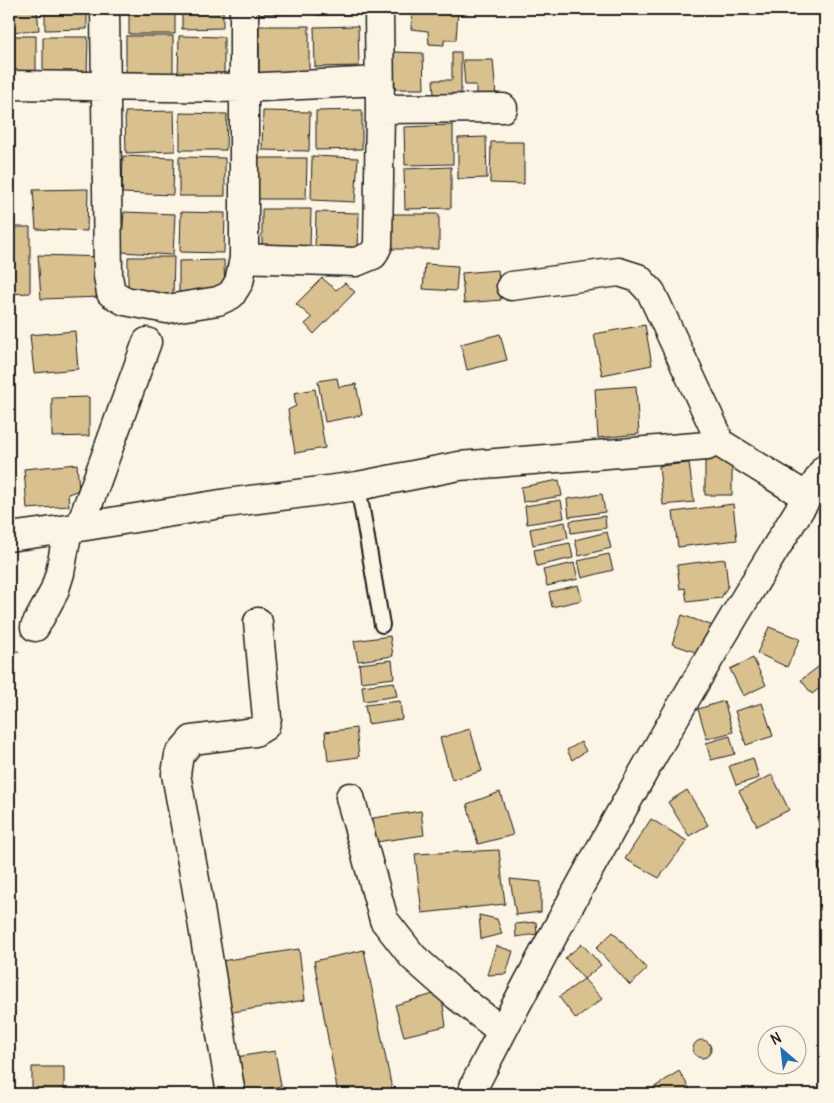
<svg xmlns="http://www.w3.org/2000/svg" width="834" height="1103" viewBox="0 0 834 1103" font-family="Delius,sans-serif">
<rect width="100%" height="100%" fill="#fcf5e5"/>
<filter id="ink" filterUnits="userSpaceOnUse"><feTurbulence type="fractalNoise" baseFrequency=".02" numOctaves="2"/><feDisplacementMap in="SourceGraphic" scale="10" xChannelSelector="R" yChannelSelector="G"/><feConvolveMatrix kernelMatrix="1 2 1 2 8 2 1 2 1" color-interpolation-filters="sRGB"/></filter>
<g filter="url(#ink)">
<path fill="#d9c08f" stroke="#1c1c1c" d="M9 9H37L39 30 9 32Z
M45 9H87V29L45 30Z
M129 9H175V34H129Z
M182 9H223V28L182 29Z
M265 9H310V13L265 14Z
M316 9H358L359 14 316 15Z
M412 11H458L456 40H444V45L429 44 428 31 411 29Z
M259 26H309V73L259 74Z
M358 26 359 66 315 67 314 27Z
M9 36H36V75L9 76Z
M126 36H173V75H126Z
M179 36 224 37V76H178Z
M43 37H88L87 76H43Z
M393 52 423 53 424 89H395Z
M452 52H461V94H434L433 80H452Z
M463 60H493L496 96 476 95V85H465Z
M362 110V149L316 150V111Z
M174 111 175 151 126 153 125 112Z
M263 111 310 112 309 151 262 150Z
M180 113 227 114 226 150H180Z
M453 125V164L405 165 404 127Z
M486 137 487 178 458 179V138Z
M491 142H524V184L490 183Z
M123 156 174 158 173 195 122 193Z
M312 156 358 158 355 202 311 200Z
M179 157 225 158V196H179Z
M258 158H307L306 199H257Z
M451 167V208L405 209 404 169Z
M88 189 87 231 36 229 33 190Z
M262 209H311L310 248H262Z
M124 212 175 214 173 255 121 252Z
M181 212 225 213 224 253 180 252Z
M316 212 359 213 358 252 315 251Z
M389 214H439V249H389Z
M9 227H30V293L9 294Z
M825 227V259L819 228Z
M38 255 105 257 102 297 41 299Z
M128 257H174L173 295H128Z
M224 260 225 296H179V261Z
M425 264 458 266 456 291 423 289Z
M498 270 501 300 464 303 462 273Z
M322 278 336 290 345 283 355 292 314 334 305 324 312 318 296 304Z
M645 325 652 365 602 375 594 334Z
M75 331 78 369 34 373 30 335Z
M500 334 507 360 467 370 461 344Z
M337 378 339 387 356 384 362 415 325 422 318 381Z
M636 386 639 434 598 438 595 389Z
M315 389 325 448 295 453 288 410 296 406 294 393Z
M89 397V436L52 437V398Z
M705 454H732V495H705Z
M689 463 694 502 663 505 659 466Z
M77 464 79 490 68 494 69 506 27 509 24 469Z
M559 480 562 496 523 502 521 487Z
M602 494 605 512 569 517 567 499Z
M561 500 564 518 527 524 525 506Z
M733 504 737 540 678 547 673 512Z
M605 516 606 528 571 533 570 521Z
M565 522 568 538 533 545 530 529Z
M607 532 611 548 579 556 575 540Z
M570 543 573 558 537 566 534 550Z
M609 554 613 570 582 578 578 561Z
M725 559 728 586 721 598 687 602 685 588 680 589 677 565Z
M574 563 578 579 547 586 543 570Z
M578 585 582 600 552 607 549 592Z
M682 615 719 628 713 645 702 641 698 653 672 644Z
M769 627 800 639 787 667 757 653Z
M390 636 393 656 358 661 354 641Z
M753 658 766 685 743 696 730 669Z
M392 660 394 678 361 682 359 664Z
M822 664 825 668V684L812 694 801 680Z
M394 682 397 696 364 701 362 686Z
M400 701 402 719 368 724 365 705Z
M724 701 733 732 707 739 698 709Z
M762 703 773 736 746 745 735 711Z
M356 728 359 757 328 761 325 732Z
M470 729 482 771 452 780 440 738Z
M730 736 735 754 711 760 706 743Z
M581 742 586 751 572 760 567 750Z
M753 758 759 778 736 785 729 766Z
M772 775 789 810 757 826 739 791Z
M687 790 708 825 689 836 668 802Z
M500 792 513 835 478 844 467 804Z
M421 811 424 835 376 842 373 818Z
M825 815V832L823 833 817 818Z
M651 819 687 841 659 878 625 859Z
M499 850 505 904 422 913 415 854Z
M825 863V874L820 875 818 864Z
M510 879 541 882V912L516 915Z
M479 915 497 919 502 934 481 939Z
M536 922 537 934 516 937 515 924Z
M613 932 647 969 630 985 596 948Z
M582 944 601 965 584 979 565 958Z
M496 946 513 951 506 974 487 975Z
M299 949 305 1000 227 1013 221 961Z
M364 950 393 1094H338L314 961Z
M584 979 602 999 576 1019 559 997Z
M441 992 446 1026 404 1036 395 1005Z
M693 1049a9 9 0 1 1 18 0a9 9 0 1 1-18 0Z
M275 1051 281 1086 241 1093 236 1057Z
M32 1067H64V1094H32Z
M679 1071 693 1094H644Z"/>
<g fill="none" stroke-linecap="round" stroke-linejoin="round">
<defs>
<path id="service" d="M358 486 382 625"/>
<path id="minor" d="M105 9 108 276 111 293 125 301 167 309 218 301 231 295 239 282 244 258
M244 9V88L379 81
M9 85 244 88V258L356 262 373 255 378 245 380 109 379 9
M380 109 503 108
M715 440 807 497
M80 527 147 342
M9 537 68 529
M35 627 54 592 60 573 68 529 227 503 358 486 459 466 707 446 715 440 716 432 651 292 638 278 619 272 511 286
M350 797 384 920 413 957 457 996 502 1031
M231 1094 196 885 176 774 179 755 192 740 255 732 265 726 267 718 258 622"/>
<path id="secondary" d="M472 1094 475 1084C583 874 699 668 825 469"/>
</defs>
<use href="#service" stroke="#1c1c1c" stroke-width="18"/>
<use href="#minor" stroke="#1c1c1c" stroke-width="31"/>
<use href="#secondary" stroke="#1c1c1c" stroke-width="31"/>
<path stroke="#1c1c1c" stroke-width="3" stroke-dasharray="1 4" stroke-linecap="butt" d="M9 664 20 648"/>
<use href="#service" stroke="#fcf5e5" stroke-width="14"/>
<use href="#minor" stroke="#fcf5e5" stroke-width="28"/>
<use href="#secondary" stroke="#fcf5e5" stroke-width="28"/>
</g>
</g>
<rect width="834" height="1103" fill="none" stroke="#fcf5e5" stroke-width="30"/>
<rect x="15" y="15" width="804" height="1073" fill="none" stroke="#1c1c1c" stroke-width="2" filter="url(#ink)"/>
<g transform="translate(782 1050) rotate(332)"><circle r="24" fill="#fcf5e5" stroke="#a29e95"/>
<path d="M0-4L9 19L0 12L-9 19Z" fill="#1f6fb2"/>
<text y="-8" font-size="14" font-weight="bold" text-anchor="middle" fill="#1c1c1c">N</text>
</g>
</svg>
